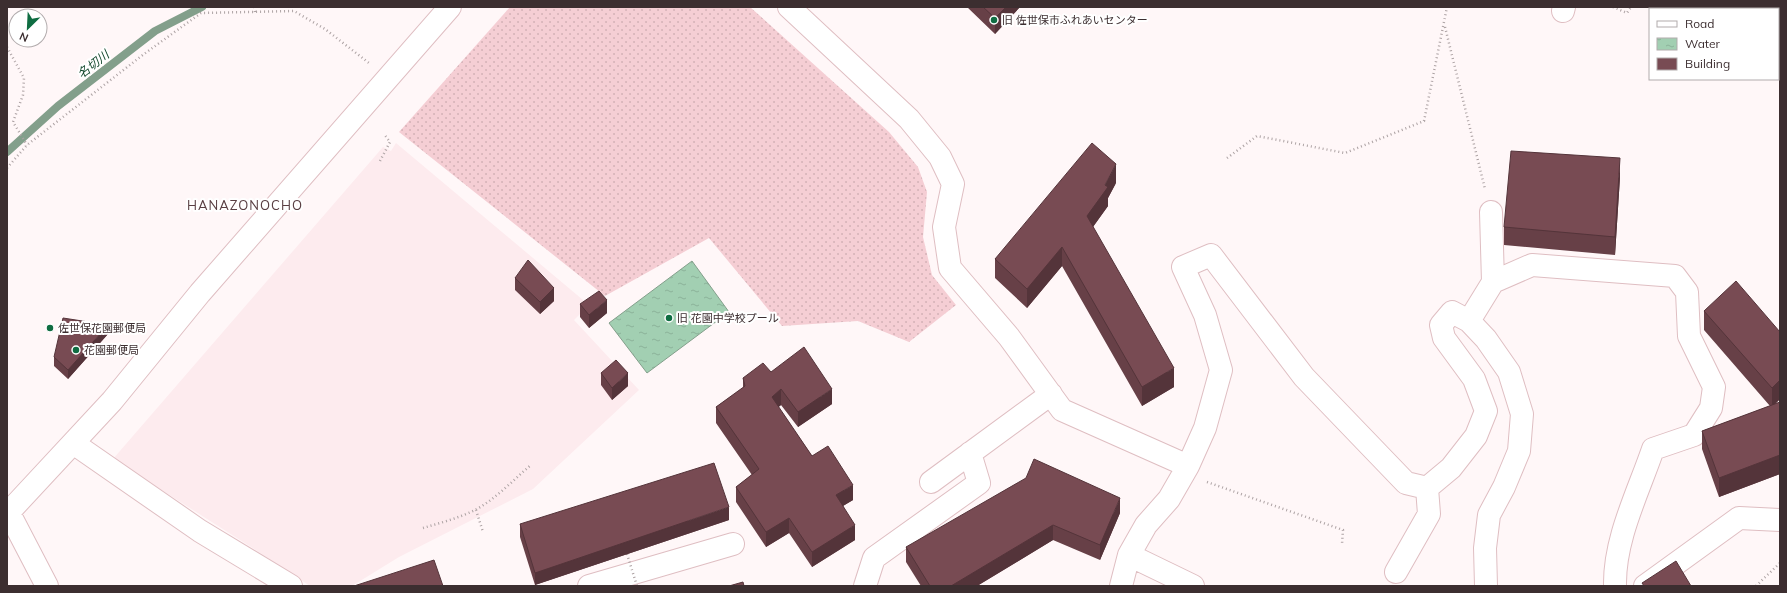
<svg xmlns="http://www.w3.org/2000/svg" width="1787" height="593" viewBox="0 0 1787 593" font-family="Mulish,'Noto Sans JP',sans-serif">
<defs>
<pattern id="grass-dots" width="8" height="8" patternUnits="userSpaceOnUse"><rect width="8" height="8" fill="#f5ced4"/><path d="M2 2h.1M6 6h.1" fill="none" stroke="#d3b1b6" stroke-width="1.8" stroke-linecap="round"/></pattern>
<pattern id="water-ripples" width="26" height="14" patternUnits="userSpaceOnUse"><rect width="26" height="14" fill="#a2cfb2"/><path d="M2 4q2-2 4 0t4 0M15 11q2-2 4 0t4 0" fill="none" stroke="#8cb299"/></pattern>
</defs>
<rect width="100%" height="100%" fill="#fff7f8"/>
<path fill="#fdebee" d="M396 143 589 305 574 320 639 390 533 489 399 557 352 586H310L251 547 113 459 383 147 391 151Z"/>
<path fill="url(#grass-dots)" d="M510 7H750L889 132 918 167 927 192 923 237 932 275 956 305 909 342 858 321 782 326 709 238 605 296 399 132Z"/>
<path fill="url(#water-ripples)" stroke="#839f8b" d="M692 261 729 312 647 373 609 323Z"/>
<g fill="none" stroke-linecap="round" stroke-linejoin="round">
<path stroke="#839f8b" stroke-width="8" d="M7 152 58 106 155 31 202 7"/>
<defs>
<path id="minor" d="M789 7 909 119 940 157 953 184 944 227 950 268 1009 337 1062 410 1188 466 1205 428 1221 370 1205 315 1183 267 1211 255 1304 377 1406 483 1427 488 1451 468 1476 436 1486 411 1474 379 1444 338 1441 325 1452 312 1469 321 1486 339 1509 372 1522 414 1519 451 1504 487 1489 515 1485 548 1486 586
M1563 11 1564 7
M1491 212 1493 282
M1469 321 1493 282 1532 265 1675 276 1687 292 1689 336 1714 387 1711 408 1694 435 1653 449C1638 493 1614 539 1615 586
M73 443 200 531 291 586
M931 482 1051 394
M9 513 47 586
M7 514 112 401 200 293 450 7
M1129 555 1193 586
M1396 572 1429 514 1427 488
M589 586 733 544
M865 586 874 558 979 483 970 453
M1121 586 1129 555 1146 525 1169 499 1188 466
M1645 586 1739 518 1780 520"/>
</defs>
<use href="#minor" stroke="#dfbec2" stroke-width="24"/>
<path stroke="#ada3a4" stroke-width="2.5" stroke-dasharray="1 3" stroke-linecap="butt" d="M254 7 255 12
M1613 7 1627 13 1631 7
M1445 27 1485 189
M7 47 24 78 23 95 13 122 27 145
M1227 158 1257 136 1345 153 1424 121 1447 7
M380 161 390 142 384 134
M7 168 27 145 144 54 201 13 294 11 325 29 369 63
M1207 482 1343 530 1342 544
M476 510 483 532
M423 528C440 523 459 518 475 510 496 499 513 480 531 465
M1756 586 1780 563"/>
<use href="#minor" stroke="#fff" stroke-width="22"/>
<path stroke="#ada3a4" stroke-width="2.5" stroke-dasharray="1 3" stroke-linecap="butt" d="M627 554 637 586"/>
</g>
<path fill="#674047" d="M967 7H1020L995 34Z
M1620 177 1615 255 1504 245V227Z
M1116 183 1108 198V206L1093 227 1174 387 1142 406 1062 266 1027 308 995 278V259Z
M515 278 554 301 540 314 515 290Z
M580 304 607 313 589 328 580 317Z
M1704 311 1780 332V399L1775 404 1780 402V474L1719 497 1702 449V431L1770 406 1704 330Z
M108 334 68 379 54 366V357Z
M771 372 832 404 798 427 781 405 778 407 812 456 853 500 843 506 855 540 812 567 789 533 766 547 736 502V487L752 475 716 423V407L743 388V378Z
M601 373 628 386 612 400 601 385Z
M1120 513 1100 560 1053 540 977 586H921L906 562V547Z
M729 520 535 585 520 537V524Z"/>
<path fill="#54343a" d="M1006 7H1020L995 34V18Z
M1620 158V177L1615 255V237Z
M1116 164V183L1108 198V206L1087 235V216L1105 185Z
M1062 247V266L1027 308V289Z
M554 288V301L540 314V302Z
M607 300V313L589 328V315Z
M108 325V334L68 379V370Z
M1174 368V387L1142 406V387Z
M628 373V386L612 400V388Z
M1780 380V399L1772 407V388Z
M781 389V405L772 413V397Z
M832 389V404L798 427V412Z
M1780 455V474L1719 497V478Z
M853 485V500L836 510V495Z
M1120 498V513L1100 560V545Z
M729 507V520L535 585V573Z
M789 518V533L766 547V532Z
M855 525V540L812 567V552Z
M1053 525V540L977 586H951Z"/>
<path fill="#784b53" stroke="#54343a" d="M983 7H1006L995 18Z
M1092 143 1116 164 1105 185 1108 187 1087 216 1174 368 1142 387 1062 247 1027 289 995 259Z
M1511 151 1620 158 1615 237 1504 227Z
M528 260 554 288 540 302 515 278Z
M1736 281 1780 332V380L1772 388 1704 311Z
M599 291 607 300 589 315 580 304Z
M63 318 108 325 68 370 54 357Z
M804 347 832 389 798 412 781 389 772 397 812 456 828 446 853 485 836 495 855 525 812 552 789 518 766 532 736 487 759 469 716 407 745 386 743 378 763 363 771 372Z
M616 360 628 373 612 388 601 373Z
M1780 402V455L1719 478 1702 431Z
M1034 459 1120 498 1100 545 1053 525 951 586H930L906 547 1026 478Z
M714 463 729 507 535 573 520 524Z
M434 560 443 586H354Z
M1676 561 1691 586H1644L1642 583Z
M743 582 744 586H729Z"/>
<g fill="#0f6d42" stroke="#fff" stroke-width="1.5">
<circle cx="994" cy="20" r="4"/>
<circle cx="669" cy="318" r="4"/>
<circle cx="50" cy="328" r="4"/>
<circle cx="76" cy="350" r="4"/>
</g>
<g text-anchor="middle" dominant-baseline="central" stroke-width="4" stroke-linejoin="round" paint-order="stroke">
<g font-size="11" fill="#3c2e30" stroke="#fff" text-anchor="start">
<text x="1002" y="20">旧 佐世保市ふれあいセンター</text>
<text x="677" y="318">旧 花園中学校プール</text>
<text x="58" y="328">佐世保花園郵便局</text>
<text x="84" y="350">花園郵便局</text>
</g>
<g font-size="12" font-style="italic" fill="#11462b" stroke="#fff">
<text transform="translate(93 64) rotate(-38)">名切川</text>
</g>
<g font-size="13" letter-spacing="1" fill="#593e42" stroke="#fff">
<text x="245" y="205">HANAZONOCHO</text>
</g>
</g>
<rect width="1787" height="593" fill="none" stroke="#3c2e30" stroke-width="16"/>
<rect x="1649" y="8" width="130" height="72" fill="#ffffff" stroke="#b1abac"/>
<rect x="1657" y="21" width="20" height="6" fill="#ffffff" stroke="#b1abac"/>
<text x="1685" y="28" font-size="12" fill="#3c2e30">Road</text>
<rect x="1657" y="38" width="20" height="12" fill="url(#water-ripples)" stroke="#b1abac"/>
<text x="1685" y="48" font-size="12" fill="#3c2e30">Water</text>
<rect x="1657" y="58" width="20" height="12" fill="#784b53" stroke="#b1abac"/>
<text x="1685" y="68" font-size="12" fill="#3c2e30">Building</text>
<g transform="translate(28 28) rotate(204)"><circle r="19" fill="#ffffff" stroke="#b1abac"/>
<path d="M0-3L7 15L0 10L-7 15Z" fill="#0f6d42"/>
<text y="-6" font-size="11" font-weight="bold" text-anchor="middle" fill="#3c2e30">N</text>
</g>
</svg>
